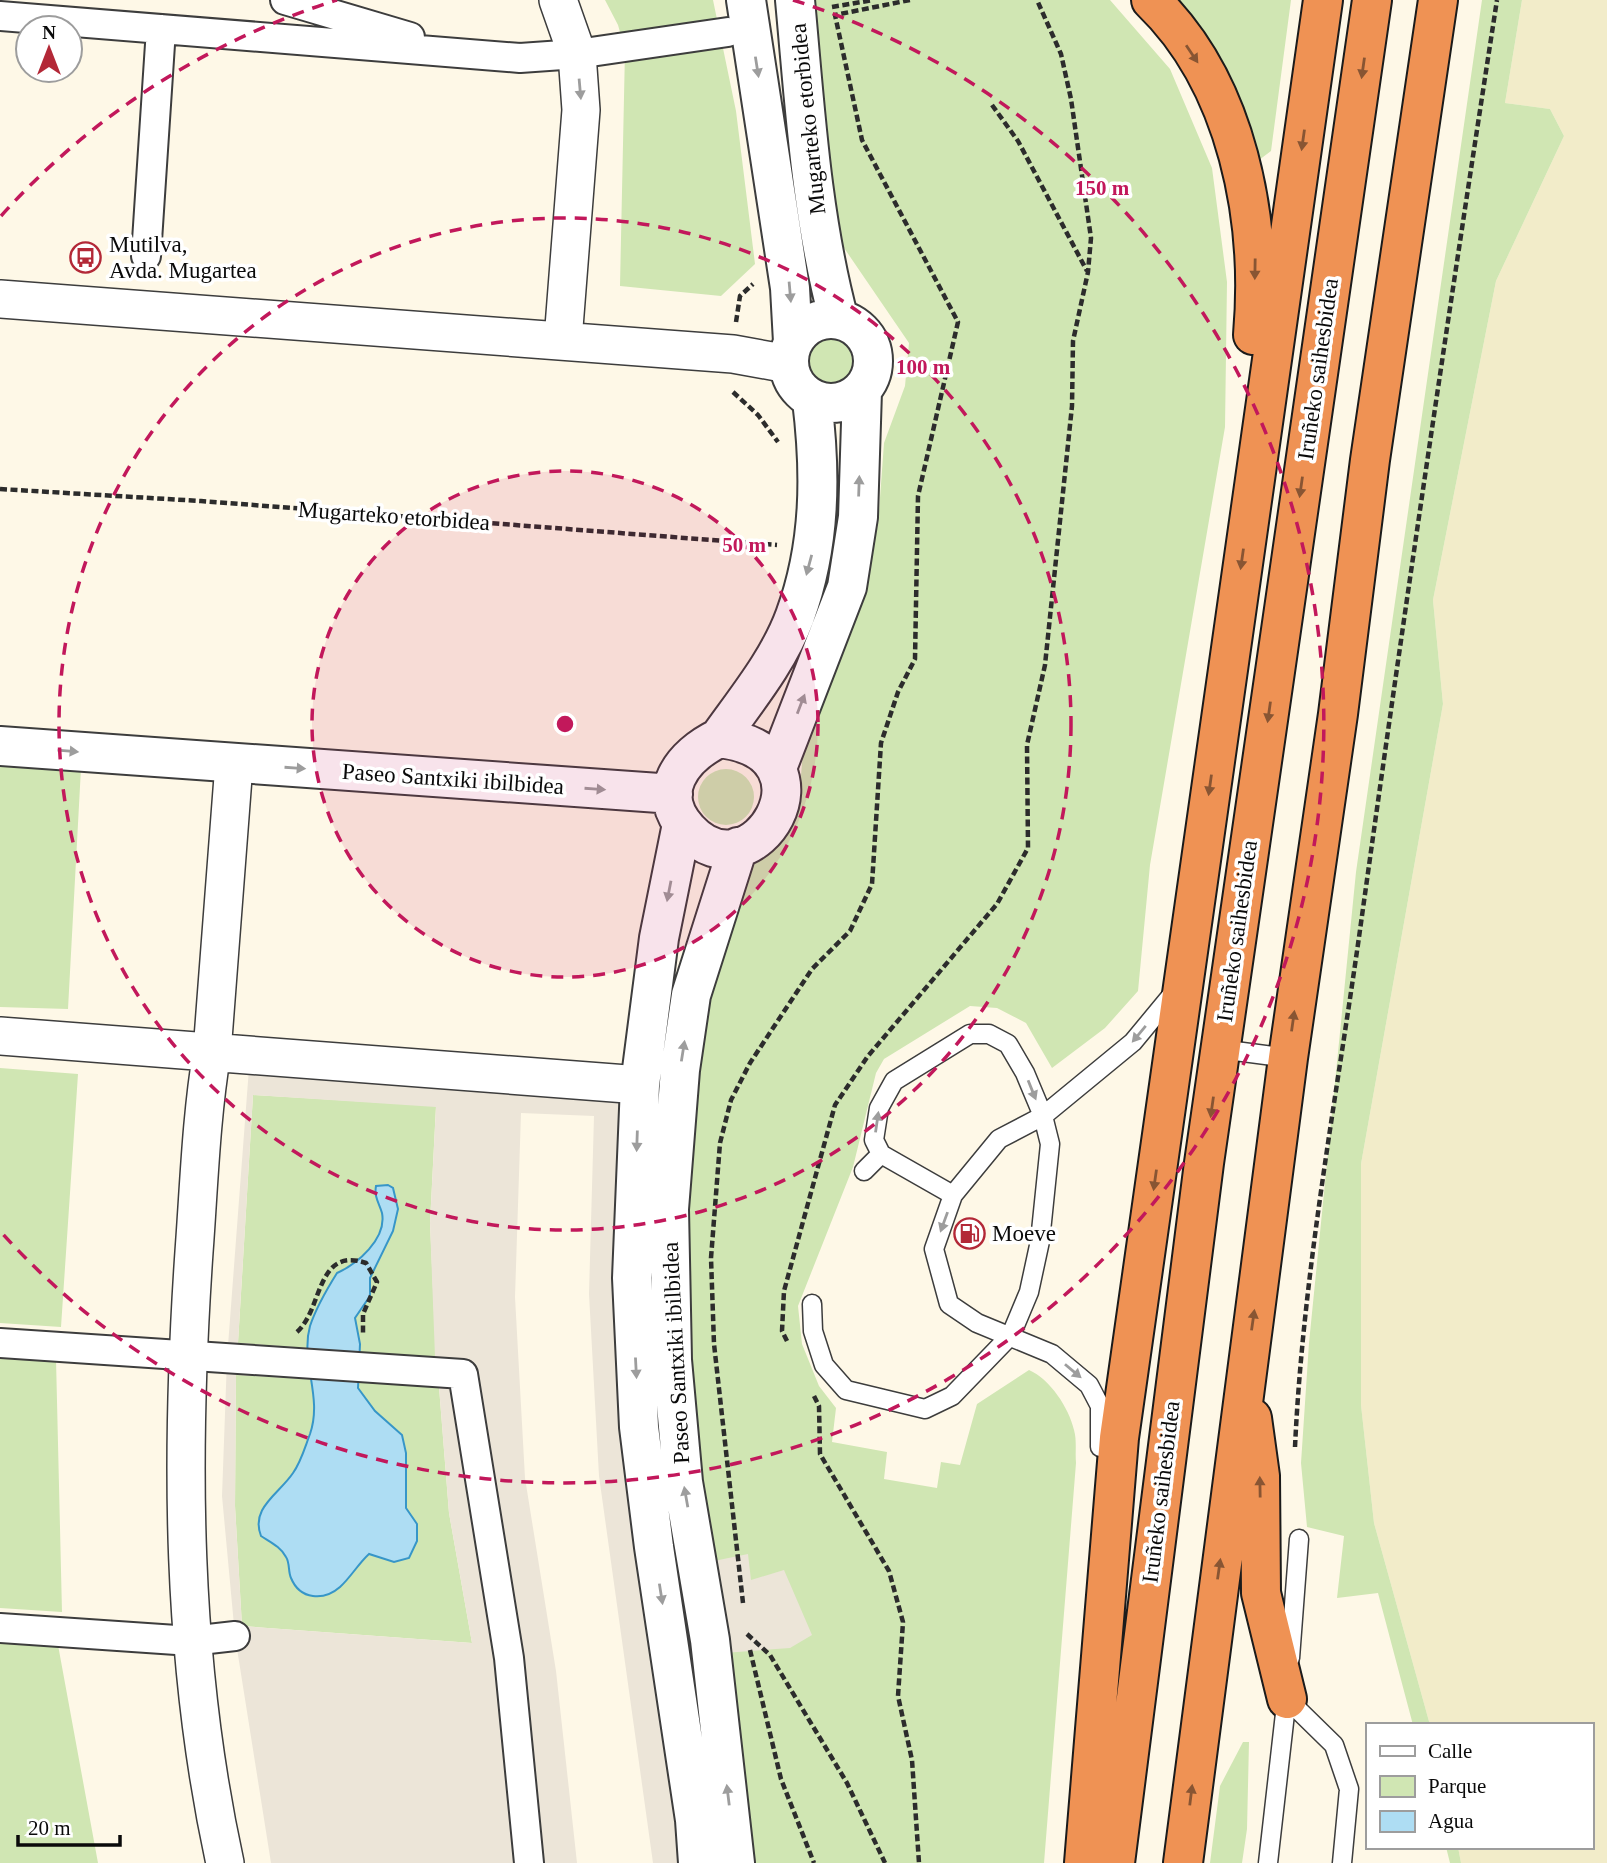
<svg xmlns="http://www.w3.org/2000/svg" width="1607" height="1863" viewBox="0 0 1607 1863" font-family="Georgia,serif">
<rect width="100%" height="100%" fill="#fef8e7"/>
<path fill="#f2ecc9" d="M1522 0H1607V1863H1461L1458 1847H1591V1725H1430L1374 1523 1361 1405V1164L1443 704 1433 600 1496 281 1564 136 1550 109 1505 103Z"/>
<path fill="#d0e6b3" d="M605 0H713L736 111 755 264 721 296 620 286 625 50 618 25Z
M809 0H1110L1170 69 1212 168 1227 282 1225 427 1150 865 1138 991 1105 1028 1052 1068 1026 1023 997 1008 970 1006 884 1059 876 1073 853 1167 798 1306 802 1344 819 1386 836 1408 832 1442 887 1452 884 1479 937 1488 941 1462 960 1465 977 1404 1029 1370C1050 1379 1069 1408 1074 1430 1077 1440 1075 1453 1076 1463L1044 1863H747L703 1520 682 1232 703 1010 745 867 783 842 798 810 805 729 852 632 878 525 884 443 905 386 909 343 840 242Z
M1171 0H1291L1271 151 1259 160 1247 115 1196 28Z
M1482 0H1522L1505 103 1550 109 1564 136 1496 281 1433 600 1443 704 1361 1164V1405L1374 1523 1430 1725H1413L1378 1593 1337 1598 1344 1536 1307 1527 1301 1463 1309 1343 1356 872Z
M807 360a24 24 0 1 1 48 0a24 24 0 1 1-48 0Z
M0 766 81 768 68 1009 0 1007Z
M698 797a28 28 0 1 1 56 0a28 28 0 1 1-56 0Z
M0 1068 78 1074 61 1327 0 1323Z
M253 1095 436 1106 430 1223 436 1357 238 1343Z
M0 1355 56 1359 62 1612 0 1608Z
M236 1374 439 1387 449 1513 472 1643 242 1626 235 1506Z
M0 1641 58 1645 98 1863H0Z
M1243 1742H1249L1247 1829 1242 1863H1210L1220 1786Z
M1446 1847H1458L1461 1863H1450Z"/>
<path fill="#ece5d8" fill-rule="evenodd" d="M249 1068 605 1093 625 1106 686 1863H653L599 1476 589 1294 594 1116 521 1113 515 1297 525 1478 556 1671 577 1863H271L235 1636 222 1496 227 1359ZM253 1095 436 1107 430 1223 435 1357 238 1343ZM236 1375 439 1387 449 1513 472 1643 242 1626 235 1506Z
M748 1554 751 1580 784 1570 812 1635 790 1648 724 1653 709 1562Z"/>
<path fill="#aeddf3" stroke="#3796c8" stroke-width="2" d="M388 1185 393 1188 398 1209 393 1231 370 1278V1296L355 1318 360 1344 358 1388 375 1411 402 1435 406 1453V1508L417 1524V1541L409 1558 394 1562 369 1554C358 1564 351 1577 340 1587 324 1601 300 1600 291 1578 288 1572 290 1563 286 1557 281 1547 270 1542 261 1536 250 1508 279 1494 293 1473 301 1462 305 1447 310 1434 323 1397 300 1362 310 1326 316 1308 327 1289 337 1273 357 1264 387 1239 382 1213 379 1203 374 1197 376 1186Z"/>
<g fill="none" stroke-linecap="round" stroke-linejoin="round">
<defs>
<path id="service" d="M1220 1049 1288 1058
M864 1171 881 1154
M812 1304 813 1331 824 1365 846 1390 925 1409 952 1396 1011 1335 1029 1292 1040 1241 1050 1144 1043 1116 1025 1073 1008 1044 989 1034H970L894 1081 879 1108 874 1140 881 1154 953 1195
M1100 1447V1406L1089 1385 1052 1354 977 1323 949 1304 934 1249 953 1195 999 1139 1043 1116 1133 1042 1176 990
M1290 1658 1299 1539
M1287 1699 1334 1745 1349 1789 1342 1863
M1268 1863 1287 1696"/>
<path id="pedestrian" d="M285 0 410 37
M0 16 520 58 577 54 728 32
M146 256 161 29
M0 1343 463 1374 509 1658 529 1863
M0 1628 191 1641 235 1636"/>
<path id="minor" d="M558 0 577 54 581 110 563 340
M0 299 733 354 788 364
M0 1036 640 1085
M225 1863C181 1662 180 1456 194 1252 199 1185 201 1118 212 1052L234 764"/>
<path id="tertiary" d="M746 0 790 288 793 342
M795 0C805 107 811 216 839 320
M789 361a42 42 0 1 1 84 0a42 42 0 1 1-84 0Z
M719 738C746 700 779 660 795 616 821 545 821 473 812 400
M719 738C844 752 753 902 688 830 653 793 682 756 719 738Z
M0 746 673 794
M777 768 847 587 858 517 862 391
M682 824 659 938 640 1085 632 1278 639 1427 654 1547 695 1820 698 1863
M735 1863 710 1640 683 1482 672 1360 669 1209 680 1070 691 995 738 847"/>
<path id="motorway" d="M1151 0C1238 84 1263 220 1253 335
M1252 1418 1260 1476 1261 1593 1287 1699
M1084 1863 1119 1438 1323 0
M1115 1863 1204 1163 1372 0
M1183 1863 1288 1058 1338 714 1370 460 1438 0"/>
</defs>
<use href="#service" stroke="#3d3d3d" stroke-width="21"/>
<use href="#pedestrian" stroke="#3d3d3d" stroke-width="32"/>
<use href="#minor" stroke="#3d3d3d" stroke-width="40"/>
<use href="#tertiary" stroke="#3d3d3d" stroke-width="42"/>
<use href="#motorway" stroke="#1b1b1b" stroke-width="42"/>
<path stroke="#2c2c2c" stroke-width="4.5" stroke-dasharray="7 3.5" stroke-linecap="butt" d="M832 7 873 0
M992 105 1018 141 1087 271
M736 322 740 296 753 284
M733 392 758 415 778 442
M0 489 201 501 777 545
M297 1332C323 1309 316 1246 366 1263L377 1282 363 1314V1336
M787 1341 782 1331 784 1291 835 1105 868 1056 997 904 1028 848 1027 745 1045 665 1072 406 1073 341 1088 272 1091 238 1071 99 1061 54 1037 0
M814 1396 819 1406 820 1454 889 1571 903 1622 898 1696 912 1760 919 1863
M1295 1447C1303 1274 1336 1101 1360 930 1403 620 1449 310 1497 0
M743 1603 714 1344 711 1258 720 1143 731 1100 750 1063 812 969 850 931 872 884 881 743 898 692 915 659 918 496 958 322 862 140 835 15 910 0
M747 1634 770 1655 847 1783 885 1863
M750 1650 781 1779 814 1863"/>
<use href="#service" stroke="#fff" stroke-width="18"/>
<use href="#pedestrian" stroke="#fff" stroke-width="28"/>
<use href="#minor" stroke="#fff" stroke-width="37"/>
<use href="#tertiary" stroke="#fff" stroke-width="38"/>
<use href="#motorway" stroke="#ef9254" stroke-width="38"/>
</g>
<defs><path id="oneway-solid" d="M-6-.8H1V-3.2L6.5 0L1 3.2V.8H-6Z" transform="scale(1.75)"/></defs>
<g fill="#853">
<use href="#oneway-solid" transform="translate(1192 54) rotate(56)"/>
<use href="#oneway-solid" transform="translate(1363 68) rotate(98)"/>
<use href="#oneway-solid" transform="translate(1303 140) rotate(98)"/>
<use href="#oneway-solid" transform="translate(1255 269) rotate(91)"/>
<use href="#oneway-solid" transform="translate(1301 487) rotate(98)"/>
<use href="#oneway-solid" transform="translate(1242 559) rotate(98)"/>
<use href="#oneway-solid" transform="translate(1269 712) rotate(98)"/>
<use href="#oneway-solid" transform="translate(1210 785) rotate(98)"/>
<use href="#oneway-solid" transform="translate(1293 1021) rotate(-82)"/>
<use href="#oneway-solid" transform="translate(1212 1107) rotate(98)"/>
<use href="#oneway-solid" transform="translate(1155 1180) rotate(98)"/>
<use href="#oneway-solid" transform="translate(1253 1320) rotate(-82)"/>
<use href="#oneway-solid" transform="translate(1260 1487) rotate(-91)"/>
<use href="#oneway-solid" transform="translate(1219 1569) rotate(-82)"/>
<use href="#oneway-solid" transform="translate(1191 1795) rotate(-83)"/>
</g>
<g fill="#9d9d9d">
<use href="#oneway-solid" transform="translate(757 67) rotate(81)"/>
<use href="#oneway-solid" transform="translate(580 89) rotate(85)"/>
<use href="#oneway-solid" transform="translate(790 292) rotate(85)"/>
<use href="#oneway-solid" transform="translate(859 486) rotate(-88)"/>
<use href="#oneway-solid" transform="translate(809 565) rotate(105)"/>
<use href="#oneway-solid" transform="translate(801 704) rotate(-69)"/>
<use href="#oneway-solid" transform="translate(68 751) rotate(5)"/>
<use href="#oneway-solid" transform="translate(295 768) rotate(4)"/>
<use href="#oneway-solid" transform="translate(595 789) rotate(4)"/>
<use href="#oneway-solid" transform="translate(669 891) rotate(101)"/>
<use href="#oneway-solid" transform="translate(1139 1034) rotate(130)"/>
<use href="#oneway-solid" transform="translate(683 1051) rotate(-81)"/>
<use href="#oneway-solid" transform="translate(1032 1090) rotate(68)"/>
<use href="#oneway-solid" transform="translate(877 1122) rotate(-82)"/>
<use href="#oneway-solid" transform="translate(637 1141) rotate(92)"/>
<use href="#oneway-solid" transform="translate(944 1222) rotate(110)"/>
<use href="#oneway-solid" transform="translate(636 1368) rotate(87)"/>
<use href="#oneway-solid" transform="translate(1073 1371) rotate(40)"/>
<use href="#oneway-solid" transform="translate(686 1497) rotate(-100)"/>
<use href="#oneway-solid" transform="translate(661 1594) rotate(81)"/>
<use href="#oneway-solid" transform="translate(728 1795) rotate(-97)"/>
</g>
<circle cx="565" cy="724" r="253" fill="#c2185b" fill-opacity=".12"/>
<g fill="none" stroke="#c2185b" stroke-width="3.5" stroke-dasharray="12 9">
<circle cx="565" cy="724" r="253"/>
<circle cx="565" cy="724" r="506"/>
<path d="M1 216A759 759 0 0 1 337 0M793 0A759 759 0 1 1 1 1232"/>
</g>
<defs>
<symbol id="bus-ring" viewBox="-11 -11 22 22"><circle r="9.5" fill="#fff" stroke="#b32837" stroke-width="1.5"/><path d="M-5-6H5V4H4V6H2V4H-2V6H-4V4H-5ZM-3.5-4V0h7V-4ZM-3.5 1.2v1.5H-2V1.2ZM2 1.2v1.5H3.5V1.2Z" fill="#b32837"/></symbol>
<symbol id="fuel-ring" viewBox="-11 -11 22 22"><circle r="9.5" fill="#fff" stroke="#b32837" stroke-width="1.5"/><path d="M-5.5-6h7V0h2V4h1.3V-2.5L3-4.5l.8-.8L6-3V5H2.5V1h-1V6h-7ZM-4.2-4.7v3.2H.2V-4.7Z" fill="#b32837"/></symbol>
</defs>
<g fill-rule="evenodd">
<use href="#bus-ring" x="68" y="240" width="35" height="35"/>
<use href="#fuel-ring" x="952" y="1216" width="35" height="35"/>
</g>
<g text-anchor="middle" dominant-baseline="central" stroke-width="7" stroke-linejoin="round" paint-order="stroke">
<g font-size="23" fill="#0a0a0a" stroke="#fff">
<text transform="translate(808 119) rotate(-96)">Mugarteko etorbidea</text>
<text transform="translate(1318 369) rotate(-82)">Iruñeko saihesbidea</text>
<text transform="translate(394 516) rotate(4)">Mugarteko etorbidea</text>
<text transform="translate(453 779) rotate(4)">Paseo Santxiki ibilbidea</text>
<text transform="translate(1237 931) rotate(-82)">Iruñeko saihesbidea</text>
<text transform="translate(676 1353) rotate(-93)">Paseo Santxiki ibilbidea</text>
<text transform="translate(1161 1492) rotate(-83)">Iruñeko saihesbidea</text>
</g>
<g font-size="23" fill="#0a0a0a" stroke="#fff" text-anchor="start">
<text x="109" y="244">Mutilva,<tspan x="109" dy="26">Avda. Mugartea</tspan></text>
<text x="992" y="1233">Moeve</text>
</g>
</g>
<circle cx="565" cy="724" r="10" fill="#c2185b" stroke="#fff" stroke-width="3.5"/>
<g font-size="21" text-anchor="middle" font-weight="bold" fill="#c2185b" stroke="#fff" stroke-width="7" stroke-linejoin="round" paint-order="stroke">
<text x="1102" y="195">150 m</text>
<text x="923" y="374">100 m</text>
<text x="744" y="552">50 m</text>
</g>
<rect x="1366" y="1723" width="228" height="126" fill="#ffffff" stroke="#9d9d9d" stroke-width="2"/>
<rect x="1380" y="1746" width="35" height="10" fill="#ffffff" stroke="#9d9d9d" stroke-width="2"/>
<text x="1428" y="1758" font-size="21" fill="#0a0a0a">Calle</text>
<rect x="1380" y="1776" width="35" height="21" fill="#d0e6b3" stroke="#9d9d9d" stroke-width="2"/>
<text x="1428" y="1793" font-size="21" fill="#0a0a0a">Parque</text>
<rect x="1380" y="1811" width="35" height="21" fill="#aeddf3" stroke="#9d9d9d" stroke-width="2"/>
<text x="1428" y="1828" font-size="21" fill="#0a0a0a">Agua</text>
<g transform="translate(49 49)"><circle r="33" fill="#ffffff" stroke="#9d9d9d" stroke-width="2"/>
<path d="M0-5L12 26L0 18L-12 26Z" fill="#b32837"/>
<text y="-10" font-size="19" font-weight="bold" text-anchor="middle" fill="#0a0a0a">N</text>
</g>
<path d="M18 1835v10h102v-10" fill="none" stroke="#0a0a0a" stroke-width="3.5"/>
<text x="28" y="1835" font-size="21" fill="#0a0a0a" stroke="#ffffff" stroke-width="5" paint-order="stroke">20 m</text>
</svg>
